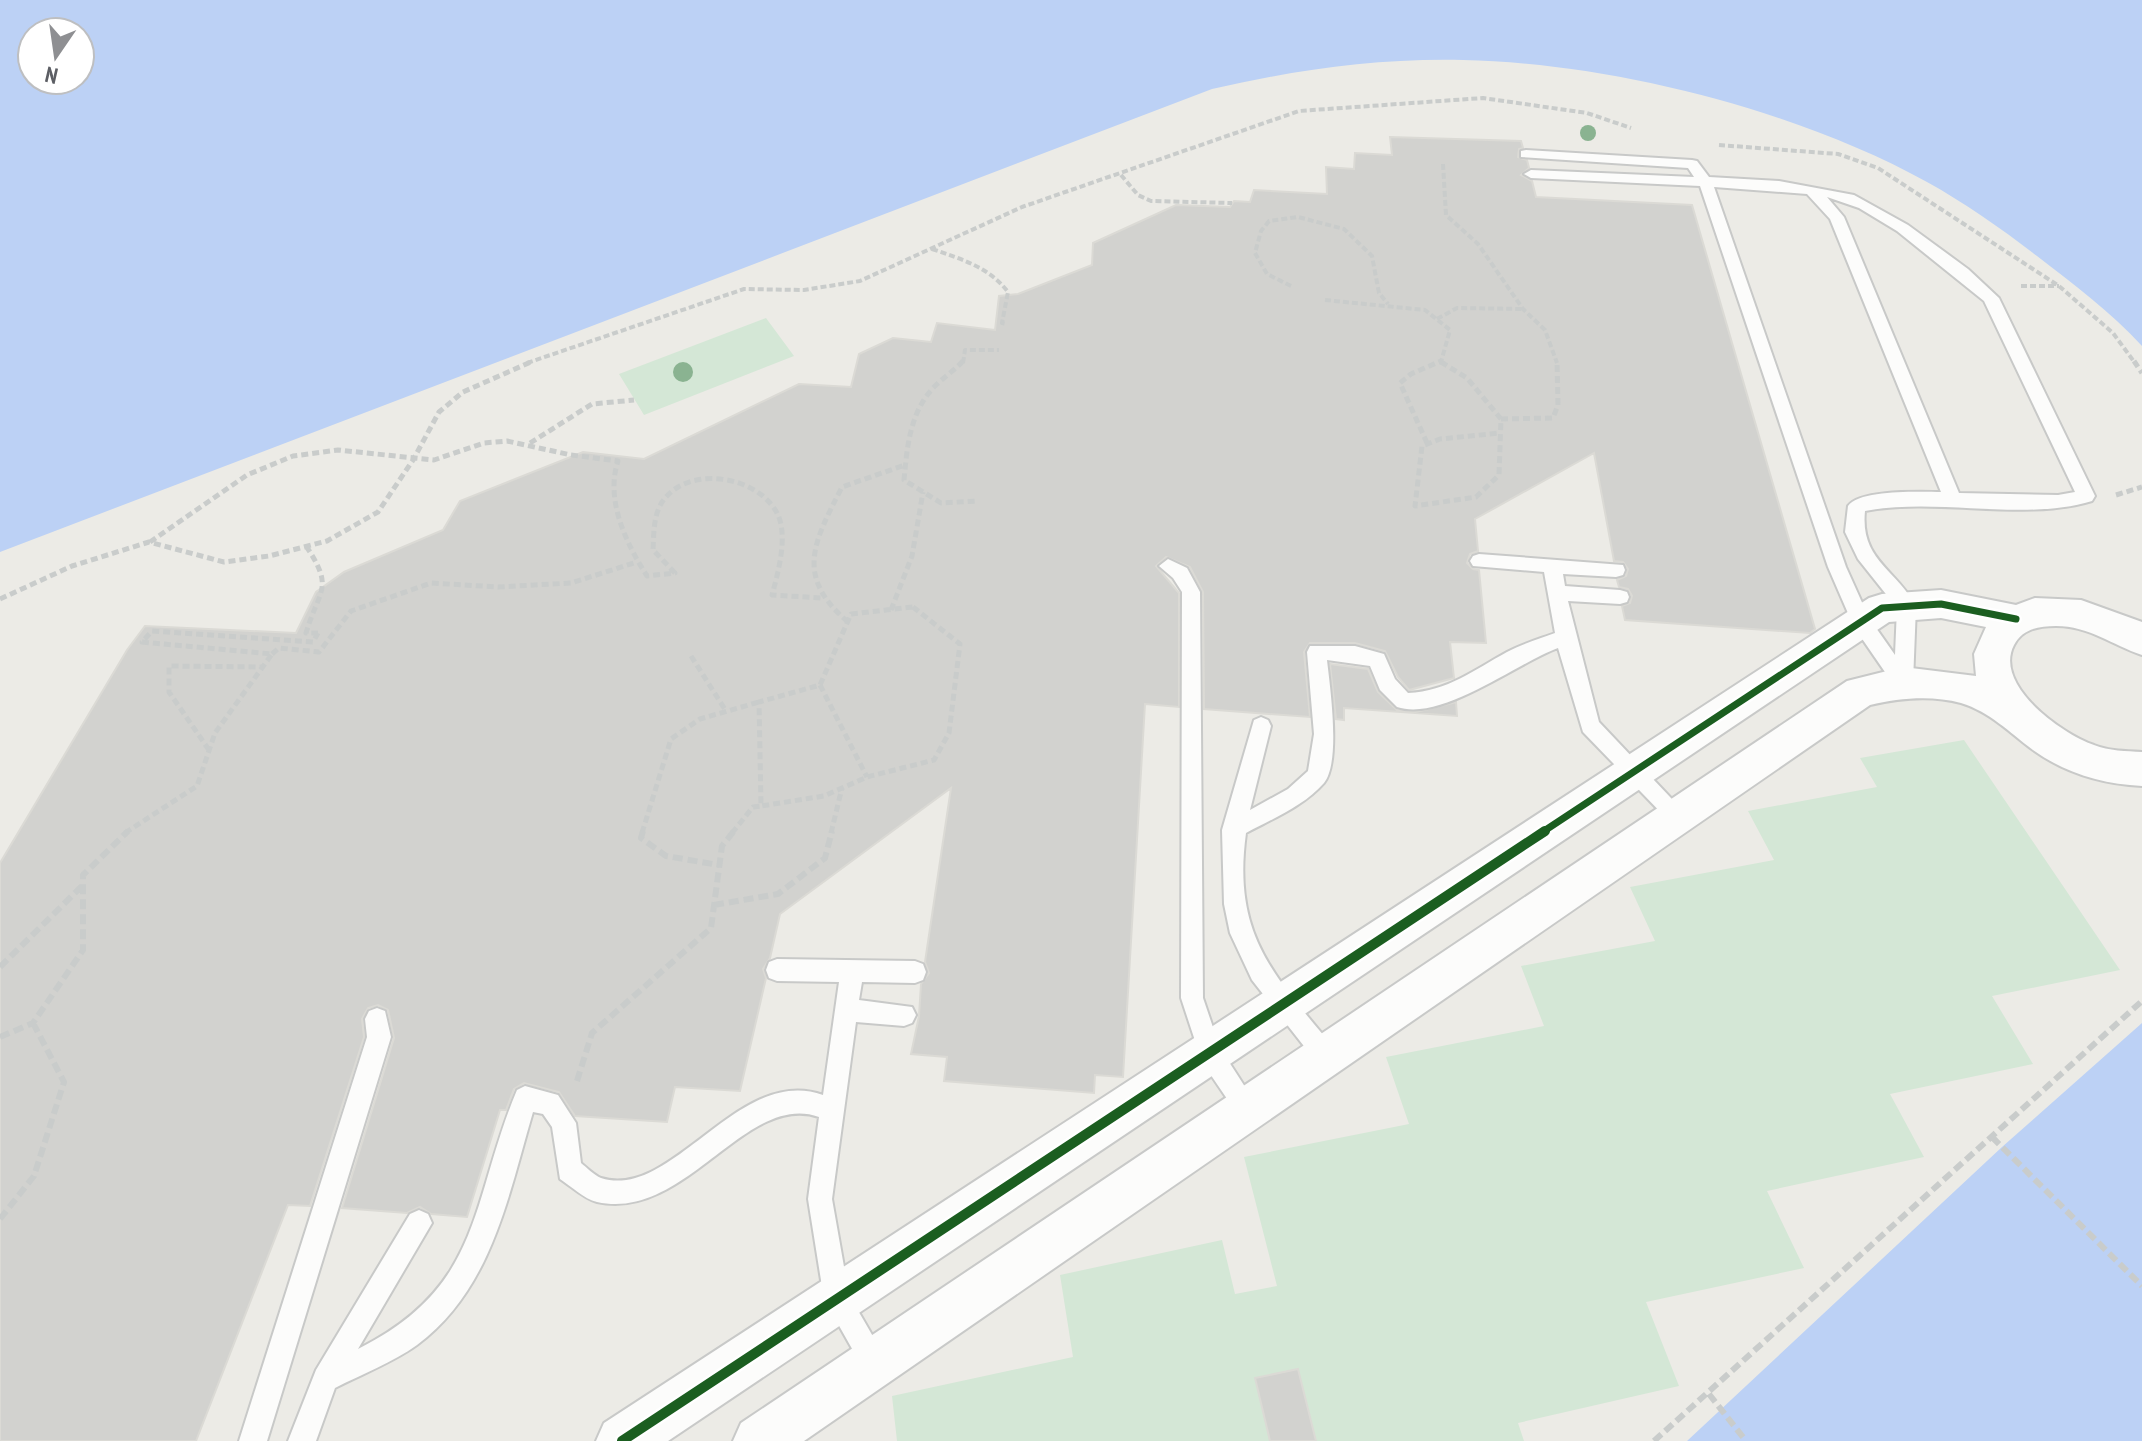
<svg xmlns="http://www.w3.org/2000/svg" width="2142" height="1441" viewBox="0 0 2142 1441" font-family="'PT Sans Narrow',sans-serif">
<rect width="100%" height="100%" fill="#ecebe6"/>
<path fill="#d4e7d6" d="M766 318 794 356 644 415 619 374Z
M1964 740 2120 970 1992 996 2033 1064 1890 1094 1924 1157 1767 1191 1804 1268 1646 1302 1679 1386 1518 1423 1524 1441H897L892 1396 1073 1357 1060 1275 1222 1240 1235 1294 1277 1286 1244 1157 1409 1124 1386 1057 1544 1026 1521 966 1655 941 1630 887 1774 860 1748 811 1877 787 1860 758Z"/>
<path fill="#bcd1f5" fill-rule="evenodd" d="M0 0H2142V346C2111 312 2073 284 2037 256 2002 229 1965 203 1927 182 1797 110 1611 63 1463 60 1378 58 1294 70 1212 89L0 552ZM32 32H80V80H32Z
M2142 1023V1441H1687L2002 1147Z"/>
<path fill="#d2d2cf" stroke="#dbdad5" stroke-width="2" d="M1390 137 1521 141 1523 148 1519 149 1518 157 1527 160 1529 168 1521 175 1532 181 1536 197 1692 205 1815 629 1810 633 1625 620 1622 606 1630 603 1632 596 1628 589 1619 587 1617 580 1626 576 1628 569 1623 562 1614 561 1594 453 1475 519 1478 551 1470 554 1467 563 1473 569 1479 570 1486 643 1450 642 1454 678 1409 690 1398 677 1385 651 1355 643H1310L1304 652 1310 717 1204 709 1203 592 1190 567 1166 557 1156 566 1179 593V707L1145 704 1123 1077 1095 1075 1094 1093 944 1081 947 1057 911 1054 919 1016 921 984 929 973 925 962 951 788 780 914 770 958 763 969 766 978 740 1091 675 1087 667 1122 575 1116 559 1092 524 1083 514 1089 506 1110H500L467 1217 431 1214 420 1207 407 1213 342 1208 394 1038 388 1010 378 1005 368 1008 362 1019 364 1037 310 1206 288 1205 196 1441H0V863L127 650 145 626 296 633 316 592 344 572 443 530 460 501 583 452 644 459 799 384 851 387 859 354 893 338 931 342 937 323 995 330 999 296 1018 294 1092 265 1093 243 1176 205 1230 207 1234 201 1250 202 1254 190 1327 194 1326 167 1354 169 1355 153 1392 155Z
M1330 664 1368 669 1378 692 1397 710 1416 712 1456 702 1457 716 1344 708V720L1336 719Z
M1298 1369 1316 1441H1270L1255 1378Z"/>
<g fill="none" stroke-linecap="round" stroke-linejoin="round">
<defs>
<path id="lane" d="M1526 150 1692 160 1697 161 1709 177 1779 181 1854 195 1908 225 1968 269 1999 298 2095 496 2092 501C2023 522 1939 497 1865 511 1860 560 1896 569 1916 606L1913 682 1910 688H1896L1854 627 1828 567 1700 186 1531 178 1524 174 1531 170 1694 177 1688 168 1521 157V151ZM1714 187 1807 194 1830 219 1941 492C1921 492 1860 489 1848 506L1845 532 1858 559 1897 608 1895 655 1869 618 1846 567ZM1827 197 1859 208 1897 231 1984 301 2075 492 2058 495 1959 493 1844 217Z
M1479 554 1623 565 1625 570 1623 575 1616 577 1563 574 1565 586 1620 590 1627 592 1629 597 1627 602 1620 604 1568 601 1599 722 1688 816 1685 823 1678 825 1671 823 1583 732 1558 648C1515 664 1442 722 1397 707L1380 690 1370 666 1327 660C1330 687 1341 762 1324 783 1304 806 1272 819 1246 833 1232 936 1274 975 1334 1048L1338 1056 1334 1064 1326 1068 1318 1064 1252 980 1230 933 1224 904 1222 830 1254 720 1261 717 1268 720 1271 726 1250 810 1288 789 1308 771 1314 734 1307 652 1310 646H1355L1384 654 1395 679 1408 693C1448 691 1474 670 1507 652 1522 644 1539 639 1555 633L1544 572 1473 566 1470 561 1473 556Z
M1168 559 1187 568 1200 592 1203 998 1220 1048 1258 1107 1254 1115 1246 1119 1238 1115 1202 1062 1181 998 1182 592 1173 578 1159 566Z
M777 959 915 961 923 964 926 972 923 980 915 983 862 982 859 1000 912 1007 916 1015 912 1023 904 1026 856 1022 832 1199 849 1295 882 1352 886 1361 882 1370 873 1374 864 1370 824 1299 808 1199 819 1117C746 1091 685 1222 597 1202 584 1199 571 1186 560 1179L552 1127 543 1114 533 1112C508 1196 492 1289 417 1345 392 1363 362 1374 335 1388L316 1441H288L316 1370 410 1214 419 1210 428 1214 432 1223 358 1349C484 1286 470 1202 517 1090L525 1086 558 1095 576 1123 581 1163C586 1167 594 1175 601 1178 672 1201 739 1064 823 1095L839 982 777 981 769 978 766 970 769 962Z
M377 1008 385 1011 391 1037 267 1441H239L367 1037 365 1019 369 1011Z"/>
<path id="street" d="M1941 590 2016 605 2035 598 2081 600 2142 622V655C2112 645 2089 626 2056 626 2039 626 2022 629 2014 645 1993 685 2062 734 2094 745 2109 751 2126 751 2142 752V786C2102 784 2065 773 2033 750 2009 732 1990 712 1961 703 1932 695 1899 698 1870 705L804 1441H733L741 1423 1847 681 1903 667 1976 676 1974 654 1986 627 1941 618 1889 622 668 1441H596L604 1423 1869 598 1882 594Z"/>
</defs>
<use href="#lane" stroke="#c8c9c8" stroke-width="4"/>
<use href="#street" stroke="#c8c9c8" stroke-width="4"/>
<path stroke="#c9cccb" stroke-width="4" stroke-dasharray="6 3" stroke-linecap="butt" d="M1719 145 1838 154 1878 168 2059 286 2113 333 2135 363
M1443 164 1446 215 1478 244 1523 309 1545 330 1557 363
M1121 175 1138 195 1151 201 1232 203
M932 249C961 259 989 267 1008 292L1002 323 1007 324
M1291 286 1267 274 1255 253 1261 231 1269 221 1298 217 1344 229 1372 256 1379 293 1388 304
M2021 286H2059
M1325 300 1425 310 1450 330 1441 362 1438 363
M1437 319 1457 308 1522 309
M527 363 744 289 804 290 860 281 1022 207 1299 111 1483 98 1587 113 1631 128
M963 363 965 350H999"/>
<path stroke="#c9cccb" stroke-width="5" stroke-dasharray="7 4" stroke-linecap="butt" d="M963 361C955 370 944 377 935 386 910 411 907 447 904 480L941 503 977 501
M2134 361 2142 373
M1441 362 1467 378 1501 419 1499 475 1476 497 1415 506 1422 446 1440 439 1500 433
M1501 419 1553 418 1558 405 1557 361
M530 443 592 404 634 400
M1427 443 1400 383 1411 374 1441 361
M2116 495 2142 487
M150 542 247 475 293 456 338 450 434 460 484 443 507 441 571 455 618 461C605 500 626 543 647 576L675 573 653 550C654 532 653 511 666 497 694 465 760 477 778 515 788 537 778 573 772 595L822 598
M306 546C335 589 319 589 306 633H318
M0 599 72 566 149 542 224 562 269 556 327 541 378 512 413 460 439 412 463 392 533 361
M913 607 960 644 949 733 934 760 867 777 824 796 761 806 759 702 820 685 851 614Z
M891 610 912 556 923 492
M848 622C794 576 814 542 842 487L905 465
M272 654 279 648 319 652 351 611 431 583 498 587 571 583 637 562
M691 656 726 711
M820 685 867 777
M209 750 169 692V666L262 667
M125 833 197 786 215 733 272 654 142 642 152 631 313 642 318 633
M642 833 671 739 700 719 759 702
M732 833 753 807 761 806
M831 833 842 788"/>
<path stroke="#c9cccb" stroke-width="6" stroke-dasharray="10 5" stroke-linecap="butt" d="M643 831 641 838 666 856 719 865
M714 905 778 894 825 858 832 831
M0 967 82 886
M0 1037 33 1023 83 950V875L128 831
M577 1081 592 1033 711 928 722 846 734 831
M1992 1137 2142 1286
M0 1219 34 1176 64 1082 33 1023
M1709 1394 1746 1441
M1654 1441 2142 1001"/>
<use href="#lane" fill="#fcfcfb" fill-rule="evenodd"/>
<use href="#street" fill="#fcfcfb" fill-rule="evenodd"/>
<defs>
<path id="cycleway-far1" d="M1541 833 1882 608 1941 604 2016 619"/>
<path id="cycleway" d="M622 1441 1545 831"/>
</defs>
<use href="#cycleway-far1" stroke="#fff" stroke-width="12"/>
<use href="#cycleway" stroke="#fff" stroke-width="15"/>
<use href="#cycleway-far1" stroke="#1b5e20" stroke-width="7"/>
<use href="#cycleway" stroke="#1b5e20" stroke-width="10"/>
</g>
<g fill="#8ab391">
<circle cx="1588" cy="133" r="8"/>
<circle cx="683" cy="372" r="10"/>
</g>
<g transform="translate(56 56) rotate(193)"><circle r="38" fill="#ffffff" stroke="#bebfc1" stroke-width="2"/>
<path d="M0-6L14 30L0 20L-14 30Z" fill="#8e8f92"/>
<text y="-12" font-size="22" font-weight="bold" text-anchor="middle" fill="#5c5e64">N</text>
</g>
</svg>
